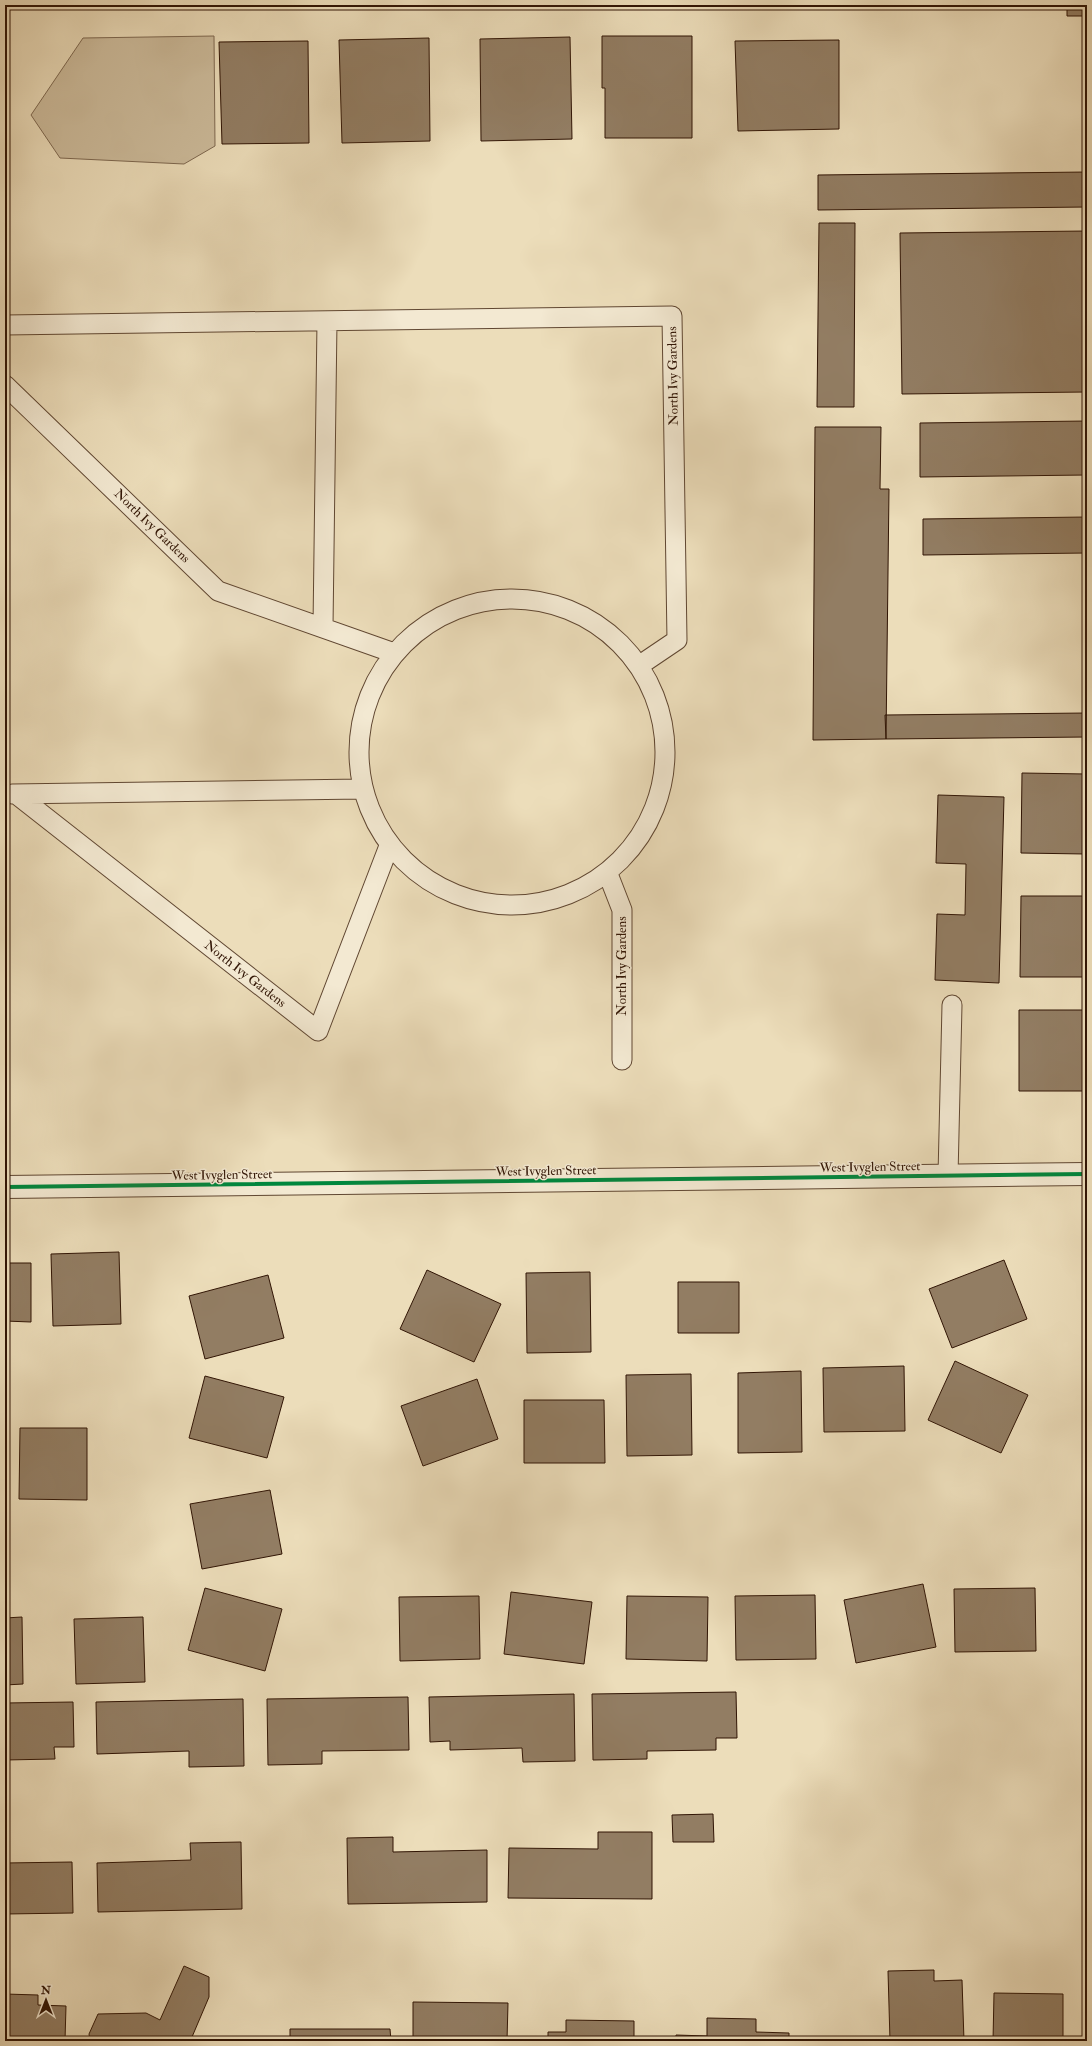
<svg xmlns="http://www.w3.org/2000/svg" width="1092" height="2046" viewBox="0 0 1092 2046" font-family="'IM FELL Double Pica',serif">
<rect width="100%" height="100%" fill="#ecddba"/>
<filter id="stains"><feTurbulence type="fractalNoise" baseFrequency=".005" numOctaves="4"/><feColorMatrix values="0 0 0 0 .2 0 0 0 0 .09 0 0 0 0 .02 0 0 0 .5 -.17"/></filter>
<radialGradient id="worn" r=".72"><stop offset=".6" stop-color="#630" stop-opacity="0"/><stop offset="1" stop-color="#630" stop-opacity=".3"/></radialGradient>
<path fill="#ccbb9b" stroke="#7e6850" d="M214 36 215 146 184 164 60 158 31 115 83 38Z"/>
<path fill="#927d63" stroke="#311505" d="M1067 5H1087V16H1067Z
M602 36H692V138H605V88H602Z
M570 37 572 139 481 141 480 39Z
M429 38 430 141 342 143 339 40Z
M839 40V129L738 131 735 41Z
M308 41 309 143 222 144 219 42Z
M1087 172V207L818 210V175Z
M819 223H855L854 407H817Z
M1087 231V392L902 394 900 233Z
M1087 421V475L920 477V423Z
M815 427H881L880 489H889L886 739 813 740Z
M1087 517V553L923 555V519Z
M1087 713V737L886 739 885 715Z
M1022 773 1086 774 1085 854 1021 853Z
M938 795 1004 797 999 983 935 980 937 914 965 915 966 864 936 863Z
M1021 896H1085V977H1020Z
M1019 1010H1084V1091H1019Z
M119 1252 121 1324 53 1326 51 1254Z
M1004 1260 1027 1319 952 1348 929 1289Z
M5 1263H31V1322L5 1321Z
M427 1270 501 1304 474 1362 400 1329Z
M590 1272 591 1352 527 1353 526 1273Z
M268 1275 284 1338 205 1359 189 1296Z
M678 1282H739V1333H678Z
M955 1361 1028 1395 1001 1453 928 1420Z
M904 1366 905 1431 824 1432 823 1368Z
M801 1371 802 1452 738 1453V1373Z
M691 1374 692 1455 627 1456 626 1375Z
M205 1376 284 1397 267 1458 189 1438Z
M477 1379 498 1439 423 1466 401 1406Z
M524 1400H604L605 1463H524Z
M20 1428H87V1500L19 1499Z
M270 1490 282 1554 202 1569 190 1504Z
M923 1584 936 1647 856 1663 844 1600Z
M205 1588 282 1609 265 1671 188 1650Z
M1035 1588 1036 1651 955 1652 954 1589Z
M511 1592 592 1602 584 1664 504 1654Z
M815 1595 816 1659 736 1660 735 1596Z
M479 1596 480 1659 400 1661 399 1597Z
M627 1596 708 1597 707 1661 626 1659Z
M22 1617 23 1684 5 1685V1618Z
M143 1617 145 1682 76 1684 74 1619Z
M736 1692 737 1738H716V1750L647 1751V1759L593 1760 592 1694Z
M574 1694 575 1761 523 1762 522 1748 450 1750V1741L430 1742 429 1697Z
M408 1697 409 1750 322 1751V1764L268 1765 267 1699Z
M243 1699 244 1766 189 1767V1751L97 1754 96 1702Z
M73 1702 74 1747H54L55 1759 5 1760V1703Z
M713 1814 714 1842H673L672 1815Z
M598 1832H652V1899L508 1898 509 1848 598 1849Z
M393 1837V1852L487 1850V1902L348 1904 347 1838Z
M241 1842 242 1909 98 1912 97 1863 191 1860 190 1843Z
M72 1862 73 1913 5 1914V1863Z
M1087 1929V2040H1086Z
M184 1966 209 1977V1997L192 2037 199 2041H90L89 2034 98 2014 146 2013 160 2020Z
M934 1970V1981L962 1980 964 2041H890L888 1971Z
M994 1993 1063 1994V2041H993Z
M5 1994 38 1995V2005L66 2006 65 2041H5Z
M413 2002 508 2003 507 2041H413Z
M707 2018 756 2019V2032L789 2033V2041H676V2035L707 2036Z
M566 2020 634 2021V2041H548V2032H566Z
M290 2029H390L391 2041H290Z"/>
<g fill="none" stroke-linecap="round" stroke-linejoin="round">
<defs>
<path id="service" d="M5 325 672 316 677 640 640 665
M5 385 218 591 394 653
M359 752a153 153 0 1 1 306 0a153 153 0 1 1-306 0Z
M323 627 327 321
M12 794 362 789
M16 794 318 1031 389 846
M608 874 622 910V1060
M948 1176 952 1005"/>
<path id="minor" d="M5 1187 1087 1174"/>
</defs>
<use href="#service" stroke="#604732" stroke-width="21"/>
<use href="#minor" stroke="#604732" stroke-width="24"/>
<use href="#service" stroke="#f3e9d2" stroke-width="19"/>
<use href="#minor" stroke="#f3e9d2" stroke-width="22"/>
<defs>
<path id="cycleway" d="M5 1187 1087 1174"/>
</defs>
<use href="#cycleway" stroke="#f3e9d2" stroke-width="6"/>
<use href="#cycleway" stroke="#00873e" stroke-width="4"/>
</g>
<g text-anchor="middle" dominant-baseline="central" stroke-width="3" stroke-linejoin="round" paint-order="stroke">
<g font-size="13" fill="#311505" stroke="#f3e9d2">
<text transform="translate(673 376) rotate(-91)">North Ivy Gardens</text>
<text transform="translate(152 526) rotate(44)">North Ivy Gardens</text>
<text transform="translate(622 966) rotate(-90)">North Ivy Gardens</text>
<text transform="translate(245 974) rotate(38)">North Ivy Gardens</text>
<text transform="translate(870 1167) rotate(-1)">West Ivyglen Street</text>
<text transform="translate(546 1171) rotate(-1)">West Ivyglen Street</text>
<text transform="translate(222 1175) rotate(-1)">West Ivyglen Street</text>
</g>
</g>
<rect width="1092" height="2046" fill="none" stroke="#ecddba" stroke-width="20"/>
<rect x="6" y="6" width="1080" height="2034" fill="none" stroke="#311505" stroke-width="2"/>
<rect x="10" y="10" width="1072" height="2026" fill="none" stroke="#311505"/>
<g transform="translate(46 2000)" stroke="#f3e9d2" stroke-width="3" paint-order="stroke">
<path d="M0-3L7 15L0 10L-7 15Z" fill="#311505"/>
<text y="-6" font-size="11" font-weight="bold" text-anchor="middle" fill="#311505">N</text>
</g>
<rect width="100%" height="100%" filter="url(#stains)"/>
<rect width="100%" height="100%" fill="url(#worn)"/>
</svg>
